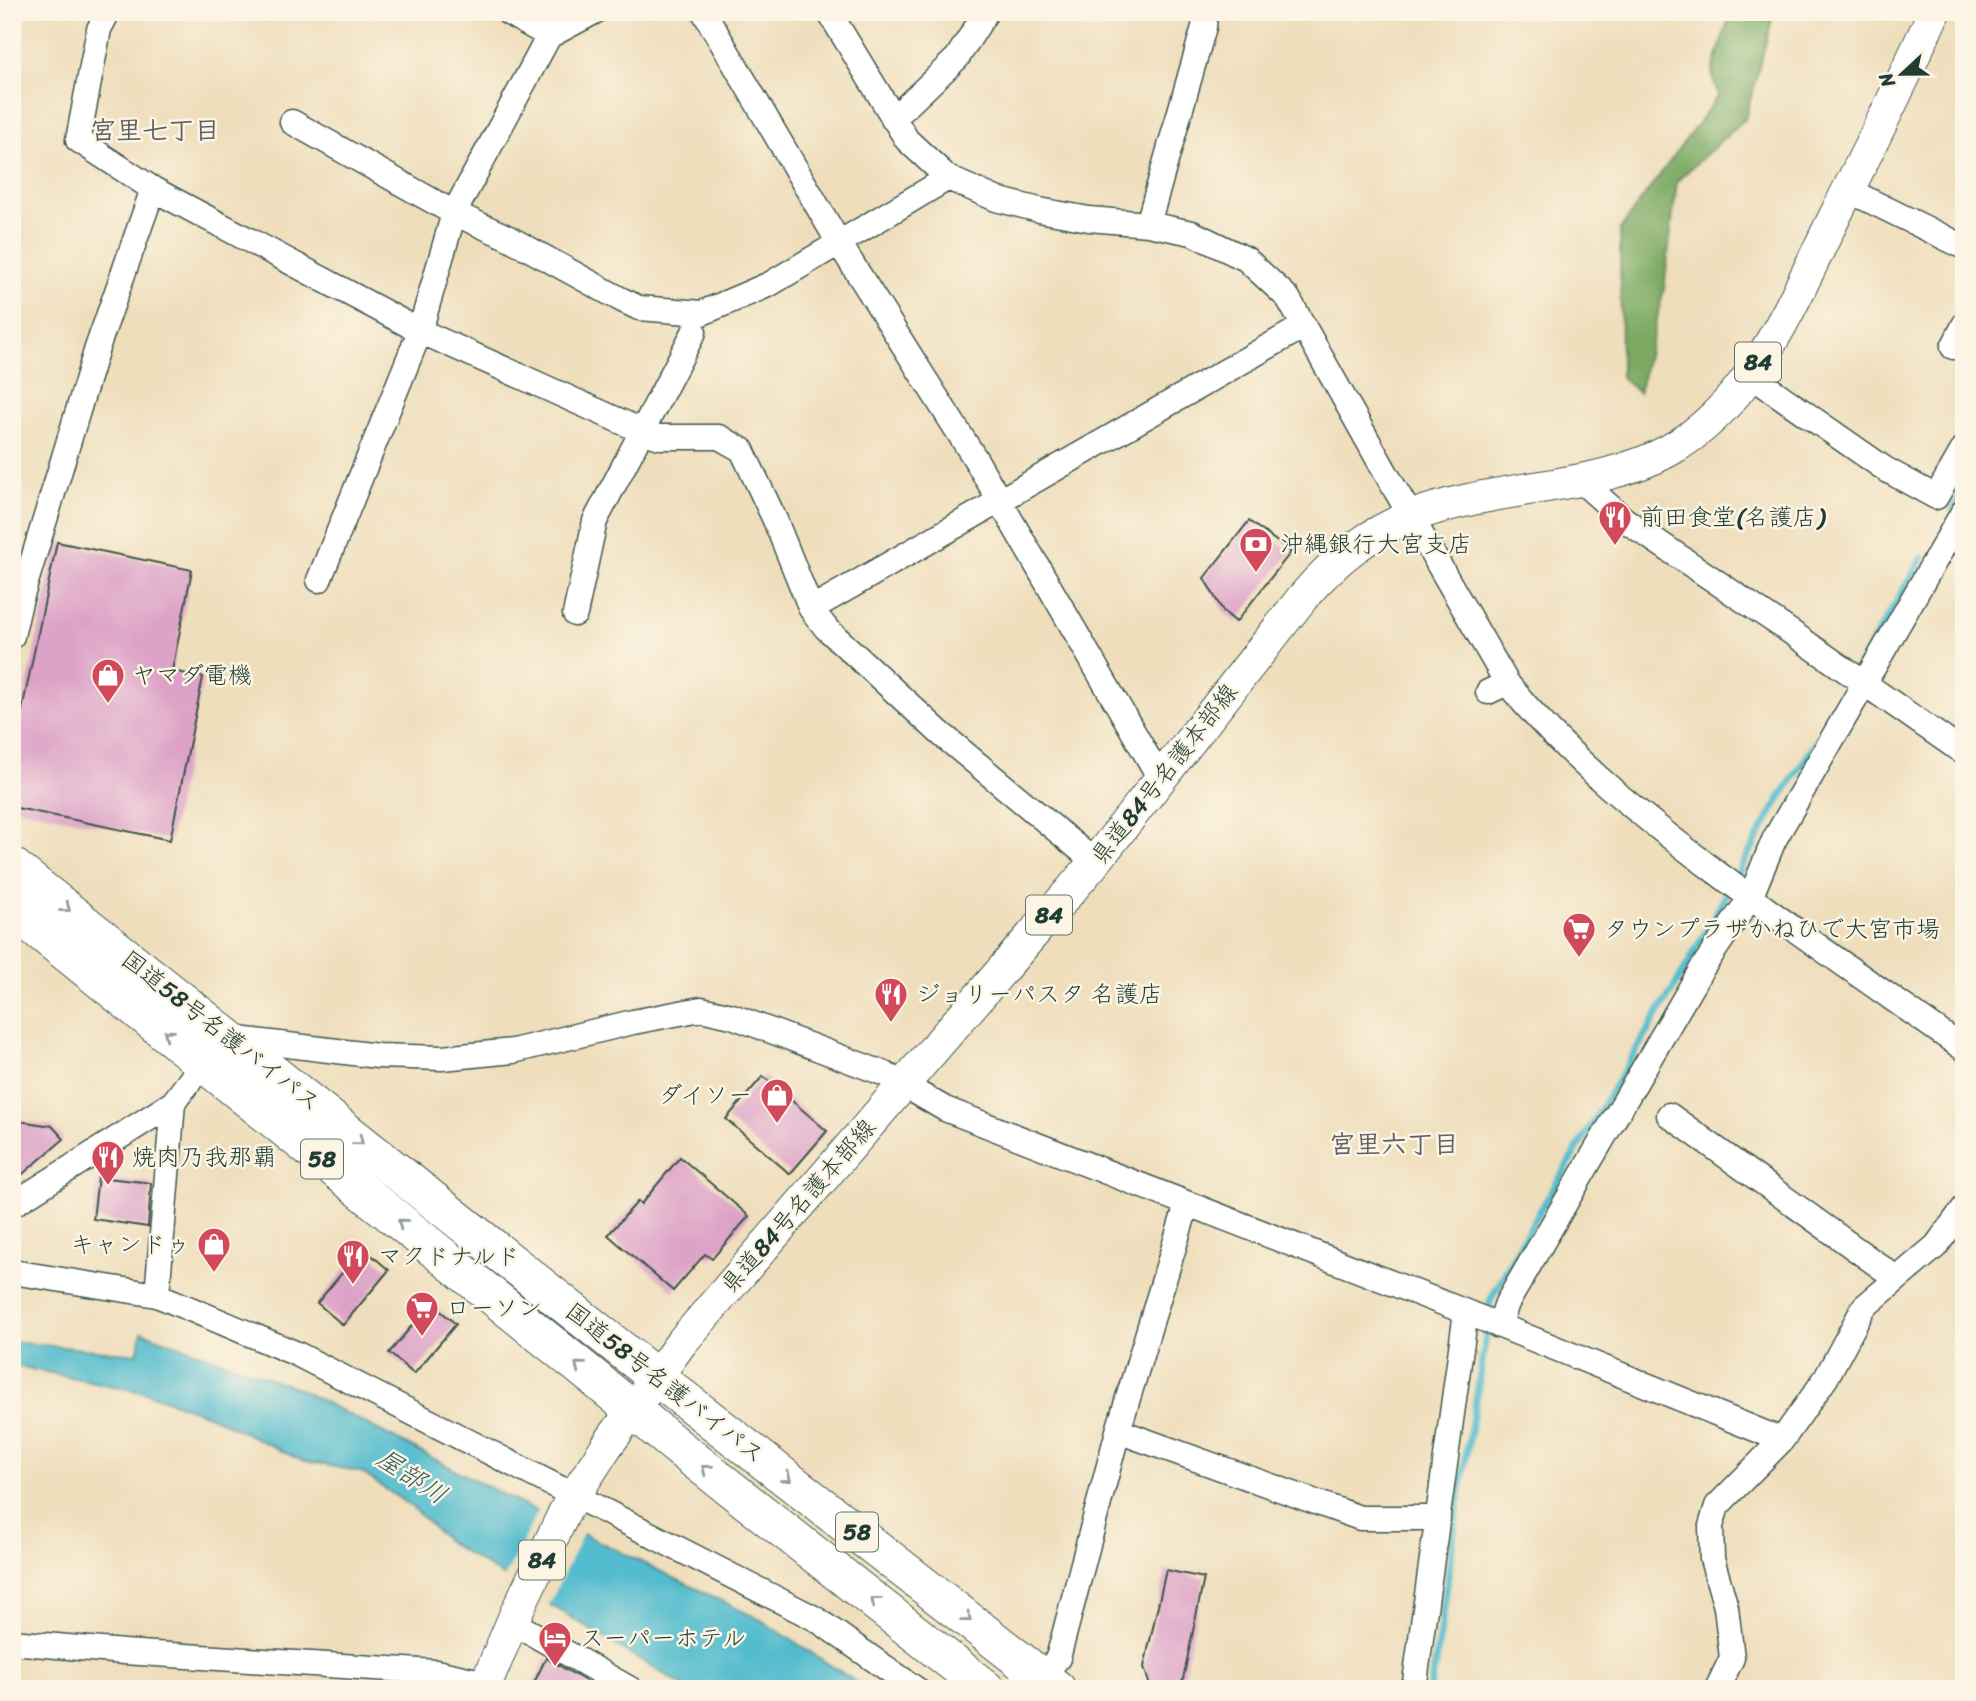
<svg xmlns="http://www.w3.org/2000/svg" width="1976" height="1701" viewBox="0 0 1976 1701" font-family="Sriracha,'Klee One',sans-serif">
<rect width="100%" height="100%" fill="#fcf5e5"/>
<filter id="ink" filterUnits="userSpaceOnUse"><feTurbulence type="fractalNoise" baseFrequency=".0143" numOctaves="2"/><feDisplacementMap in="SourceGraphic" scale="14" xChannelSelector="R" yChannelSelector="G"/><feConvolveMatrix kernelMatrix="1 2 1 2 8 2 1 2 1" color-interpolation-filters="sRGB"/></filter>
<filter id="wash" filterUnits="userSpaceOnUse"><feTurbulence type="fractalNoise" baseFrequency=".00686" numOctaves="4" result="noise"/><feDisplacementMap in="SourceGraphic" scale="28" xChannelSelector="R" yChannelSelector="G"/><feGaussianBlur stdDeviation="1.57" result="paint"/><feColorMatrix in="noise" values="0 0 0 0 0 0 0 0 0 0 0 0 0 0 0 0 0 1.4 0 .05"/><feComposite in="paint" operator="in"/></filter>
<g filter="url(#wash)">
<rect width="100%" height="100%" fill="#efdebc"/>
<path fill="#7caa63" stroke="#4e744c" stroke-width="2" d="M1731 12H1774L1745 119 1677 181 1664 289 1639 393 1621 377 1620 229 1718 96 1712 72Z"/>
<path fill="#52bcce" stroke="#387c81" stroke-width="2" d="M142 1332 299 1389 517 1502 761 1620 867 1689H688L448 1542 413 1508 361 1472 300 1460 211 1416 147 1393 12 1365V1342L137 1354Z"/>
<path fill="#efdebc" d="M539 1509 584 1531 548 1607 503 1580Z"/>
<g fill="none" stroke-linecap="round" stroke-linejoin="round">
<path stroke="#52bcce" stroke-width="7" d="M1952 509 1964 488
M1855 672 1922 558
M1488 1315 1490 1301 1525 1236 1689 962 1778 801 1820 737
M1430 1689C1444 1625 1449 1561 1459 1497 1468 1440 1480 1384 1487 1327"/>
</g>
<g id="blocks">
<path fill="#dda2c7" d="M1249 521 1291 552 1236 622 1223 611 1204 578Z
M57 542 192 570 172 671 203 677 170 840 12 807V758Z
M763 1076 827 1131 790 1174 726 1119Z
M12 1120 52 1126 64 1139 12 1183Z
M680 1157 749 1216 712 1259 705 1254 673 1291 608 1235 638 1201 641 1204Z
M98 1177 151 1183 148 1227 93 1219Z
M363 1248 389 1270 343 1325 317 1303Z
M431 1303 456 1324 414 1374 389 1353Z
M1166 1570 1204 1578 1181 1689H1151L1144 1667Z
M546 1658 599 1689H531Z"/>
</g>
</g>
<g filter="url(#ink)">
<use href="#blocks" fill-opacity="0" stroke="#3e5548" stroke-width="2"/>
<g fill="none" stroke-linecap="round" stroke-linejoin="round">
<defs>
<path id="minor" d="M507 12 549 36
M704 12 839 243 976 460 1161 780
M829 12 907 140 948 178 996 199 1039 210 1089 219 1148 224 1192 233 1246 259 1288 298 1387 475 1507 683C1568 758 1639 814 1716 872 1797 933 1881 990 1964 1049
M893 119 957 58 986 12
M292 122 454 213 509 238 622 300 639 308 702 313 770 284 948 178
M153 189 420 331 642 431 660 437H719L742 450 775 520 811 609 826 628 940 733 1095 862
M1848 190 1964 247
M1148 224 1204 27 1205 12
M1953 347 1964 325
M1750 375 1885 469 1936 497 1964 448
M1581 481 1625 520 1798 637 1964 753
M319 580 420 331 454 213 549 36 594 12
M811 609 1304 326
M575 614 595 521 694 332
M12 636 20 602 97 348 153 189 78 140 99 29 108 12
M1488 692 1507 683
M231 1038 378 1056 442 1058 513 1051 633 1022 701 1009 732 1016 885 1074 945 1109 1466 1312 1782 1440
M1669 1115 1896 1278
M12 1205 173 1103 203 1063
M12 1272 157 1295 297 1354 816 1619 916 1689
M157 1295 173 1103
M1499 1326 1507 1303 1701 970 1750 898 1774 840 1963 512
M1118 1431 1360 1518H1438
M512 1622 630 1689
M12 1642 124 1652 436 1672 486 1683 489 1689
M1042 1677 1058 1658 1118 1431 1187 1204
M1414 1689 1466 1312
M1717 1689 1732 1658 1726 1607 1712 1559 1711 1526 1717 1506 1782 1440 1826 1378 1864 1307 1936 1246 1964 1208"/>
<path id="major" d="M484 1689 516 1613 567 1507 606 1447 681 1343 1095 862 1303 597C1375 512 1442 503 1547 486 1588 479 1631 471 1668 451 1756 402 1794 297 1837 212 1870 146 1904 80 1934 12"/>
<path id="highway" d="M12 866 656 1377 1057 1689
M12 909 594 1378 674 1444 986 1689"/>
</defs>
<use href="#minor" stroke="#3e5548" stroke-width="27"/>
<use href="#major" stroke="#3e5548" stroke-width="34"/>
<use href="#highway" stroke="#3e5548" stroke-width="39"/>
<use href="#minor" stroke="#fff" stroke-width="24"/>
<use href="#major" stroke="#fff" stroke-width="32"/>
<use href="#highway" stroke="#fff" stroke-width="37"/>
</g>
<defs><path id="oneway-chevron" d="M-2-3.5L2.5 0L-2 3.5" fill="none" stroke-width="1.6" stroke-linecap="round" stroke-linejoin="round" transform="scale(1.75)"/></defs>
<g stroke="#8f9e9a">
<use href="#oneway-chevron" transform="translate(66 908) rotate(38)"/>
<use href="#oneway-chevron" transform="translate(168 1034) rotate(-141)"/>
<use href="#oneway-chevron" transform="translate(359 1141) rotate(39)"/>
<use href="#oneway-chevron" transform="translate(402 1223) rotate(-141)"/>
<use href="#oneway-chevron" transform="translate(579 1366) rotate(-141)"/>
<use href="#oneway-chevron" transform="translate(706 1469) rotate(-142)"/>
<use href="#oneway-chevron" transform="translate(787 1478) rotate(38)"/>
<use href="#oneway-chevron" transform="translate(875 1601) rotate(-142)"/>
<use href="#oneway-chevron" transform="translate(967 1618) rotate(38)"/>
</g>
</g>
<defs>
<symbol id="restaurant-pin" viewBox="-11 -11 22 30"><path d="M0 17L-7.5 6A9.5 9.5 0 1 1 7.5 6Z" fill="#d1495b" stroke="#fcf5e5"/><path d="M-5-6h1v4h1v-4h1v4h1v-4h1v5L-1.5 .5V6h-2V.5L-5-1ZM5-6V6H3V1.5H1.5Q1.5-4 5-6Z" fill="#fff"/></symbol>
<symbol id="bank-pin" viewBox="-11 -11 22 30"><path d="M0 17L-7.5 6A9.5 9.5 0 1 1 7.5 6Z" fill="#d1495b" stroke="#fcf5e5"/><path d="M-6-4H6V4H-6ZM0-2.3a2.3 2.3 0 1 0 0 4.6a2.3 2.3 0 1 0 0-4.6Z" fill="#fff"/></symbol>
<symbol id="shop-pin" viewBox="-11 -11 22 30"><path d="M0 17L-7.5 6A9.5 9.5 0 1 1 7.5 6Z" fill="#d1495b" stroke="#fcf5e5"/><path d="M-5-2.5h2.3a2.7 3.5 0 0 1 5.4 0H5L5.5 6h-11ZM-1.5-2.5h3a1.5 2.3 0 0 0-3 0Z" fill="#fff"/></symbol>
<symbol id="supermarket-pin" viewBox="-11 -11 22 30"><path d="M0 17L-7.5 6A9.5 9.5 0 1 1 7.5 6Z" fill="#d1495b" stroke="#fcf5e5"/><path d="M-6-5.5h2.5l.6 2H6L4.5 2H-2.5L-4.4-4H-6ZM-1.5 3.2a1.3 1.3 0 1 0 .1 0ZM3 3.2a1.3 1.3 0 1 0 .1 0Z" fill="#fff"/></symbol>
<symbol id="hotel-pin" viewBox="-11 -11 22 30"><path d="M0 17L-7.5 6A9.5 9.5 0 1 1 7.5 6Z" fill="#d1495b" stroke="#fcf5e5"/><path d="M-6-4.5h1.5V1H6V5H4.5V3h-9V5H-6ZM-4 0a1.8 1.8 0 1 1 3.6 0ZM.5 0V-2.5h3Q6-2.5 6 0Z" fill="#fff"/></symbol>
</defs>
<g fill-rule="evenodd">
<use href="#restaurant-pin" x="1596" y="498" width="38" height="52"/>
<use href="#bank-pin" x="1237" y="525" width="38" height="52"/>
<use href="#shop-pin" x="89" y="656" width="38" height="52"/>
<use href="#supermarket-pin" x="1560" y="910" width="38" height="52"/>
<use href="#restaurant-pin" x="872" y="975" width="38" height="52"/>
<use href="#shop-pin" x="758" y="1076" width="38" height="52"/>
<use href="#restaurant-pin" x="89" y="1138" width="38" height="52"/>
<use href="#shop-pin" x="195" y="1225" width="38" height="52"/>
<use href="#restaurant-pin" x="334" y="1237" width="38" height="52"/>
<use href="#supermarket-pin" x="403" y="1289" width="38" height="52"/>
<use href="#hotel-pin" x="536" y="1619" width="38" height="52"/>
</g>
<g text-anchor="middle" dominant-baseline="central" stroke-width="5" stroke-linejoin="round" paint-order="stroke">
<g fill="#fcf5e5" stroke="#617469" stroke-width="2">
<rect x="1735" y="342.5" width="46" height="39" rx="5"/>
<rect x="1026" y="895.5" width="46" height="39" rx="5"/>
<rect x="301" y="1139.5" width="42" height="39" rx="5"/>
<rect x="836" y="1512.5" width="42" height="39" rx="5"/>
<rect x="519" y="1540.5" width="46" height="39" rx="5"/>
</g>
<g font-size="23" font-weight="bold" fill="#1f3d34">
<text x="1758" y="362">84</text>
<text x="1049" y="915">84</text>
<text x="322" y="1159">58</text>
<text x="857" y="1532">58</text>
<text x="542" y="1560">84</text>
</g>
<g font-size="24" fill="#1f3d34" stroke="#fcf5e5" text-anchor="start">
<text x="1640" y="517">前田食堂(名護店)</text>
<text x="1280" y="544">沖縄銀行大宮支店</text>
<text x="132" y="675">ヤマダ電機</text>
<text x="1604" y="929">タウンプラザかねひで大宮市場</text>
<text x="916" y="994">ジョリーパスタ 名護店</text>
<text x="752" y="1095" text-anchor="end">ダイソー</text>
<text x="132" y="1157">焼肉乃我那覇</text>
<text x="190" y="1244" text-anchor="end">キャンドゥ</text>
<text x="378" y="1256">マクドナルド</text>
<text x="446" y="1308">ローソン</text>
<text x="580" y="1638">スーパーホテル</text>
</g>
<g font-size="24" fill="#1f3d34" stroke="#fcf5e5">
<text transform="translate(1164 774) rotate(-52)">県道84号名護本部線</text>
<text transform="translate(221 1031) rotate(38)">国道58号名護バイパス</text>
<text transform="translate(798 1206) rotate(-49)">県道84号名護本部線</text>
<text transform="translate(665 1383) rotate(38)">国道58号名護バイパス</text>
</g>
<g font-size="26" font-weight="bold" fill="#626067" stroke="#fcf5e5">
<text x="155" y="130">宮里七丁目</text>
<text x="1394" y="1144">宮里六丁目</text>
</g>
<g font-size="26" font-style="italic" fill="#2c5d5a" stroke="#fcf5e5">
<text transform="translate(412 1476) rotate(33)">屋部川</text>
</g>
</g>
<rect width="1976" height="1701" fill="none" stroke="#fcf5e5" stroke-width="42"/>
<g transform="translate(1902 74) rotate(248)" stroke="#fcf5e5" stroke-width="5" paint-order="stroke">
<path d="M0-5L12 26L0 18L-12 26Z" fill="#1f3d34"/>
<text y="-10" font-size="19" font-weight="bold" text-anchor="middle" fill="#1f3d34">N</text>
</g>
</svg>
